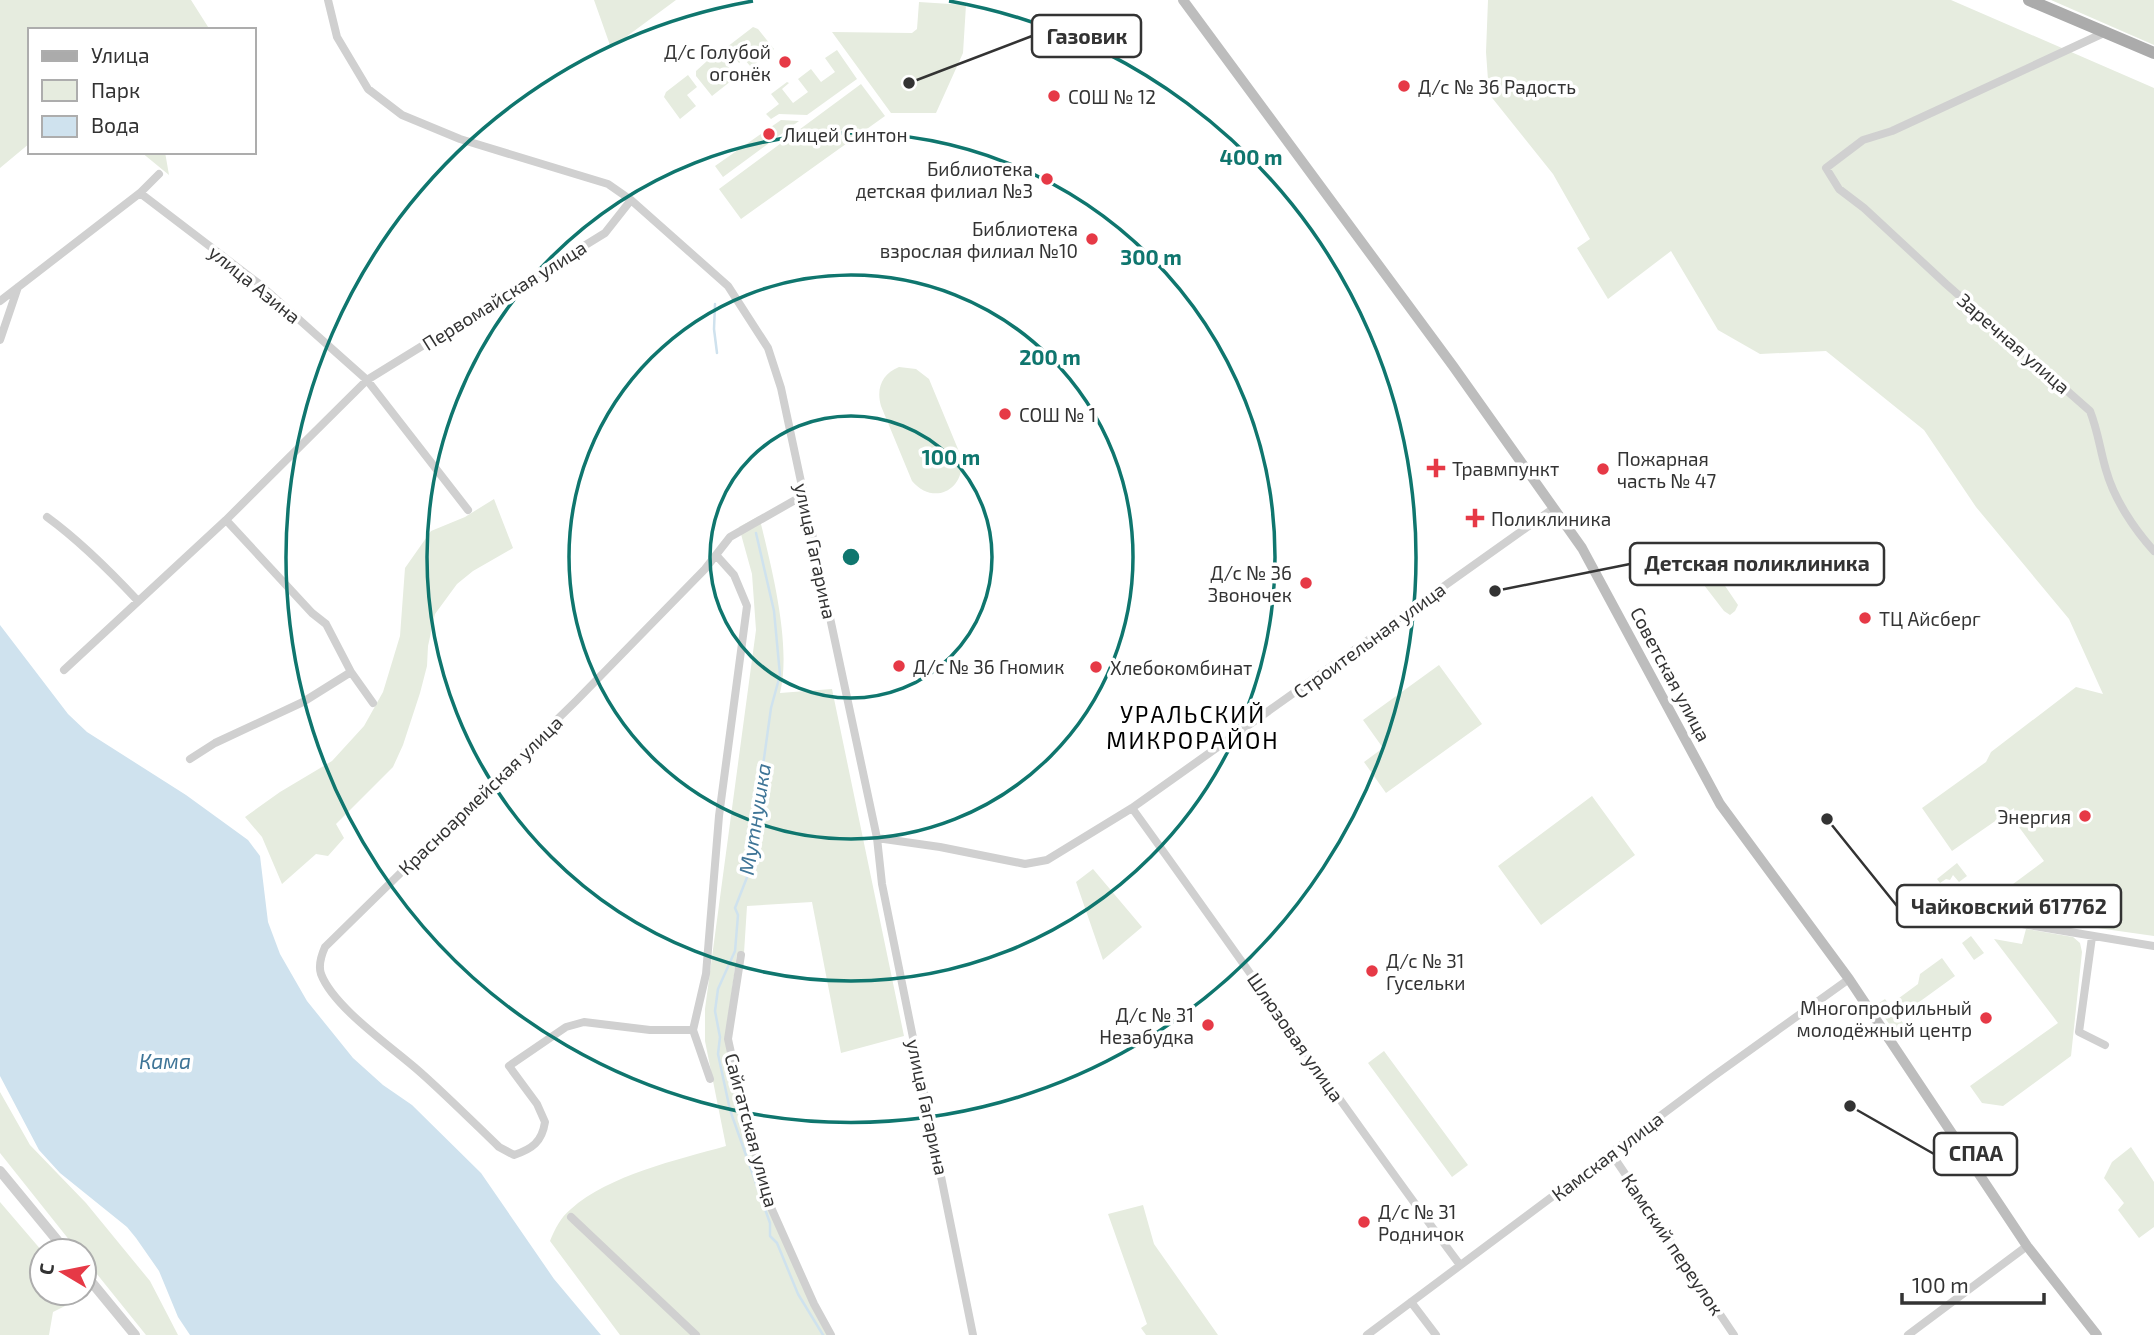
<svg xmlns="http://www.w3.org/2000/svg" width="2154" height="1335" viewBox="0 0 2154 1335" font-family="'Exo 2',sans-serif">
<rect width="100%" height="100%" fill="#fff"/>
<path fill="#e6ecdf" d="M0 0H191L210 30H30V143L0 168Z
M594 0H676L611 48Z
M1488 0H1951L2154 88V936L2034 919 2035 910 2019 908 2005 890 2044 861 2016 823 2014 808 1952 851 1922 808 1986 762 1991 752 2076 687 2103 694 2069 619 1976 507 1924 430 1826 351 1760 354 1718 330 1671 251 1608 299 1577 248 1590 239 1553 174 1489 94 1486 52Z
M2051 0H2154V45Z
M919 2 966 5 963 53 936 113H891L832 32 912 33 917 29Z
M753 27 758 29 774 49 751 67 744 59 739 63 727 47Z
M837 50 857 79 807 115 779 114 771 119 766 114 779 104 771 94 787 82 789 83 782 89 793 103 808 92 798 79 811 69 821 82 835 72 825 58Z
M717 52 736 77 712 96 696 76V71Z
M688 75 697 87 687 95 696 106 680 119 664 97 666 92Z
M861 84 885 116 741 219 719 189Z
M781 120 799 121 723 177 715 166Z
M141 152H165L169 175Z
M899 367 916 369 929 379 960 454C969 487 935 508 912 481L881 406C876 388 882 374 899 367Z
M494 499 513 548 473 571 457 584 435 614 428 646 427 666 420 693 403 745 393 767 336 824 344 838 328 856 316 854 282 884 262 837 245 817 280 792 332 761 364 726 383 692 400 636 405 568 431 531 465 517Z
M759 516C771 565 792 645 780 693L832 689 904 1036 841 1053 812 902 747 906 744 953 737 954 725 1039 767 1206 830 1335H620L550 1241C555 1229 560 1218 571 1209 609 1175 677 1160 726 1146L705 1041V1009L756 630 752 574 739 527Z
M1696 543 1738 605 1735 611 1730 615 1724 611 1680 554Z
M1439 665 1482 724 1386 793 1364 762 1383 748 1363 720Z
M1592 796 1635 855 1541 925 1498 866Z
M1957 863 1967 876 1959 882 1953 875 1950 880 1946 879 1940 883 1937 879Z
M1093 869 1142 927 1103 960 1076 882Z
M2026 929 2073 937 2080 943 2082 952 2071 1056 2003 1106 1982 1103 1970 1086 2058 1023 1994 939 2022 944Z
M1971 936 1984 953 1974 960 1962 943Z
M1942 958 1955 976 1904 1013 1895 1001 1918 984 1920 974Z
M1885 999 1903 1023 1901 1040 1879 1010V1003Z
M1384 1051 1468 1165 1452 1177 1368 1063Z
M0 1092 30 1145 86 1203 150 1281 178 1335H146L84 1258V1251H78L0 1153Z
M2131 1147 2154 1182V1227L2139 1238 2118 1210 2124 1203 2104 1178 2112 1162Z
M0 1202 42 1251V1293H76L79 1299 53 1312 49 1335H0Z
M1143 1205 1154 1244 1218 1335H1146L1141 1328 1147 1324 1108 1214Z"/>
<path fill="#cfe2ee" d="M0 625 68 714 87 732 186 795 248 840 260 856 268 922 280 954 307 1001 353 1058 383 1085 412 1105 481 1173 554 1279 601 1335H190L178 1317 159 1271 136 1238 127 1227 60 1173 39 1150 0 1076Z"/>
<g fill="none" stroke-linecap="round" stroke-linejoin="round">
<path stroke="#cfe2ee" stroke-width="2.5" d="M715 304 714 329 717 353
M756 533 774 611 780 675 771 708 761 780 748 833 751 867 735 908 738 915 735 951 718 989 715 1011 720 1037 718 1054 730 1110 770 1223V1236L777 1243 798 1294 823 1335"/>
<path stroke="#d0d0d0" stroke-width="8" d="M328 0 337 37 368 89 402 115 460 139 608 184 631 200 728 286 768 348 781 388 877 838 882 884 973 1335
M2106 32 1892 131 1863 140 1826 168 1839 189 1864 208 1946 284 2090 411C2098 431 2100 450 2106 470 2114 499 2134 529 2154 551
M140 193 258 283 367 380 468 510
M0 301 140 193 159 174
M0 340 18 287
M47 517C80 541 110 571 138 601
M226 520 312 613 326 624 351 672 373 703
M64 670 226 520 367 380 605 233 631 200
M190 759 215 743 303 702 351 672
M1132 808C1242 960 1348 1114 1460 1265
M877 838 940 847 1025 864 1047 860 1132 808 1554 508
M1986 918 2154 946
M2092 937 2079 1032 2105 1045
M741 955 728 1039 741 1098 769 1203 814 1304 831 1335
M693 1030H650L584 1022 566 1027 509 1066 537 1104 545 1122C542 1142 532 1149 514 1155L499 1147C473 1122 447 1096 420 1072 392 1047 334 1008 321 974 318 965 321 956 325 947L576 701 705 569 730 537 804 495
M710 1079 693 1030 706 974 719 816 747 606 734 575 716 555
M1611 1153 1734 1335
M571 1217 696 1335
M1411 1302 1436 1335
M1367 1335 1711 1078 1849 979
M1908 1335 2027 1246"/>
<path stroke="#d0d0d0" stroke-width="10" d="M0 1171 66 1251
M84 1273 135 1335"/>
<path stroke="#bdbdbd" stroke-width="10" d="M1183 0 1453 366 1582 548 1720 804 1849 979 2027 1246 2097 1335"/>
<path stroke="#ababab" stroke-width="12" d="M2029 0 2154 53"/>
</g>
<g fill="none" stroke="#0f766e" stroke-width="3.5">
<circle cx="851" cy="557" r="141"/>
<circle cx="851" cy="557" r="282"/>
<circle cx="851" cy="557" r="424"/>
<path d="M949 1A565 565 0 1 1 753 1"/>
</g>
<g fill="#e63946" stroke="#fff" stroke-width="2.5">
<circle cx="785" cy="62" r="7"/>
<circle cx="1404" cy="86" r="7"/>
<circle cx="1054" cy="96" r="7"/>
<circle cx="769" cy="134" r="7"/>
<circle cx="1047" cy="179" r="7"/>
<circle cx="1092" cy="239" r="7"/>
<circle cx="1005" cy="414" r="7"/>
<path d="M1432.5 457.5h7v7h7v7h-7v7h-7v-7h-7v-7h7z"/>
<circle cx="1603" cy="469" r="7"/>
<path d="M1471.5 507.5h7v7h7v7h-7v7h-7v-7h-7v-7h7z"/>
<circle cx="1306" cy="583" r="7"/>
<circle cx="1865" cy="618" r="7"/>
<circle cx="899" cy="666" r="7"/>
<circle cx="1096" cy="667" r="7"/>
<circle cx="2085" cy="816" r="7"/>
<circle cx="1372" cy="971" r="7"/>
<circle cx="1986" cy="1018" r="7"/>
<circle cx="1208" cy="1025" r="7"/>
<circle cx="1364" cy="1222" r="7"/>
</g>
<g text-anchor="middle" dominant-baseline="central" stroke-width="7" stroke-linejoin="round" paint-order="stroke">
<g font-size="19" fill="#333" stroke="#fff" text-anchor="start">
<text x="771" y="51" text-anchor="end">Д/с Голубой<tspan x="771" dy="22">огонёк</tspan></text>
<text x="1418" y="86">Д/с № 36 Радость</text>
<text x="1068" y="96">СОШ № 12</text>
<text x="783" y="134">Лицей Синтон</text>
<text x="1033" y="168" text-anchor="end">Библиотека<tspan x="1033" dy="22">детская филиал №3</tspan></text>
<text x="1078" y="228" text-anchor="end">Библиотека<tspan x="1078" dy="22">взрослая филиал №10</tspan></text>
<text x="1019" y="414">СОШ № 1</text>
<text x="1617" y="458">Пожарная<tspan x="1617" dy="22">часть № 47</tspan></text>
<text x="1452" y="468">Травмпункт</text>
<text x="1491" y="518">Поликлиника</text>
<text x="1292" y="572" text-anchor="end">Д/с № 36<tspan x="1292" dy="22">Звоночек</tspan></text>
<text x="1879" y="618">ТЦ Айсберг</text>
<text x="913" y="666">Д/с № 36 Гномик</text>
<text x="1110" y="667">Хлебокомбинат</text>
<text x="2071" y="816" text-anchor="end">Энергия</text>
<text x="1386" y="960">Д/с № 31<tspan x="1386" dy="22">Гусельки</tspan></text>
<text x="1972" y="1007" text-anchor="end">Многопрофильный<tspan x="1972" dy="22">молодёжный центр</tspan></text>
<text x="1194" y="1014" text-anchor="end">Д/с № 31<tspan x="1194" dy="22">Незабудка</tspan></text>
<text x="1378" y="1211">Д/с № 31<tspan x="1378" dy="22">Родничок</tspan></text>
</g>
<g font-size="19" fill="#333" stroke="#fff">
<text transform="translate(255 284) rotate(39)">улица Азина</text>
<text transform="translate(504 295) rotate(-32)">Первомайская улица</text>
<text transform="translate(2014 343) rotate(41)">Заречная улица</text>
<text transform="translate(816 551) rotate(78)">улица Гагарина</text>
<text transform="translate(1369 640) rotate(-36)">Строительная улица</text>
<text transform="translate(1671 674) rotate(62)">Советская улица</text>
<text transform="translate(480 795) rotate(-44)">Красноармейская улица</text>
<text transform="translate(1296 1037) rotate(55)">Шлюзовая улица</text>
<text transform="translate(928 1107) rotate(78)">улица Гагарина</text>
<text transform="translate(752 1130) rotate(75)">Сайгатская улица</text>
<text transform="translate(1607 1156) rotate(-37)">Камская улица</text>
<text transform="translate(1673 1244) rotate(56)">Камский переулок</text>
</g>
<g font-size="21" font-style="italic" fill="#3f7597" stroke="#fff">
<text transform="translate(754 819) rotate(-81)">Мутнушка</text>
<text x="165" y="1060">Кама</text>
</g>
<g font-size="23" letter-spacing="2" fill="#000" stroke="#fff">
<text x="1193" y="714">УРАЛЬСКИЙ<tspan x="1193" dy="26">МИКРОРАЙОН</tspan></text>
</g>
</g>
<circle cx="851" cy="557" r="10" fill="#0f766e" stroke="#fff" stroke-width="3.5"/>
<g font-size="21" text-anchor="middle" font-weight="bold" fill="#0f766e" stroke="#fff" stroke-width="7" stroke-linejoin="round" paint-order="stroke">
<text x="1251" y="165">400 m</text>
<text x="1151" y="265">300 m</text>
<text x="1050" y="365">200 m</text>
<text x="951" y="465">100 m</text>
</g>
<path fill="none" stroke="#333" stroke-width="2.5" d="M909 83L1032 36M1495 591L1630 564M1827 819L1897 906M1850 1106L1934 1154"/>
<g fill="#333" stroke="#fff" stroke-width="2.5">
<circle cx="909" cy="83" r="7"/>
<circle cx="1495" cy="591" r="7"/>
<circle cx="1827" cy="819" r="7"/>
<circle cx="1850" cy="1106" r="7"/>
</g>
<g fill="#fff" stroke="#333" stroke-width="2.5">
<rect x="1032" y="15" width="109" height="42" rx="7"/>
<rect x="1630" y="543" width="254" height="42" rx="7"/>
<rect x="1897" y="885" width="224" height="42" rx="7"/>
<rect x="1934" y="1133" width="83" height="42" rx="7"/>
</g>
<g font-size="21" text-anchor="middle" font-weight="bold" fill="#333">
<text x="1087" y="44">Газовик</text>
<text x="1757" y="571">Детская поликлиника</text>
<text x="2009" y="914">Чайковский 617762</text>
<text x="1976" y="1161">СПАА</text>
</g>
<rect x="28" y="28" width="228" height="126" fill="#ffffff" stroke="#adadad" stroke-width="2"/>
<rect x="42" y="51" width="35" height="10" fill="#ababab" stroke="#adadad" stroke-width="2"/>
<text x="91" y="63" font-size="21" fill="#333333">Улица</text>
<rect x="42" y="80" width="35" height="21" fill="#e6ecdf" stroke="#adadad" stroke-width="2"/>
<text x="91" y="98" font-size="21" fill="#333333">Парк</text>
<rect x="42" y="116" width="35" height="21" fill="#cfe2ee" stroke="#adadad" stroke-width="2"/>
<text x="91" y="133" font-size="21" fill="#333333">Вода</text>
<g transform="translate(63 1272) rotate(280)"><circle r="33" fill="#ffffff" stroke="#adadad" stroke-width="2"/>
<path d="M0-5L12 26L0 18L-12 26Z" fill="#e63946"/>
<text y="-10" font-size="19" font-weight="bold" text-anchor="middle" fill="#333333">С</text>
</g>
<path d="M1902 1293v10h142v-10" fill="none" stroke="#333333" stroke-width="3.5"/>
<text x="1912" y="1293" font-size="21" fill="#333333" stroke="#ffffff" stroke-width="5" paint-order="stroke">100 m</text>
</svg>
